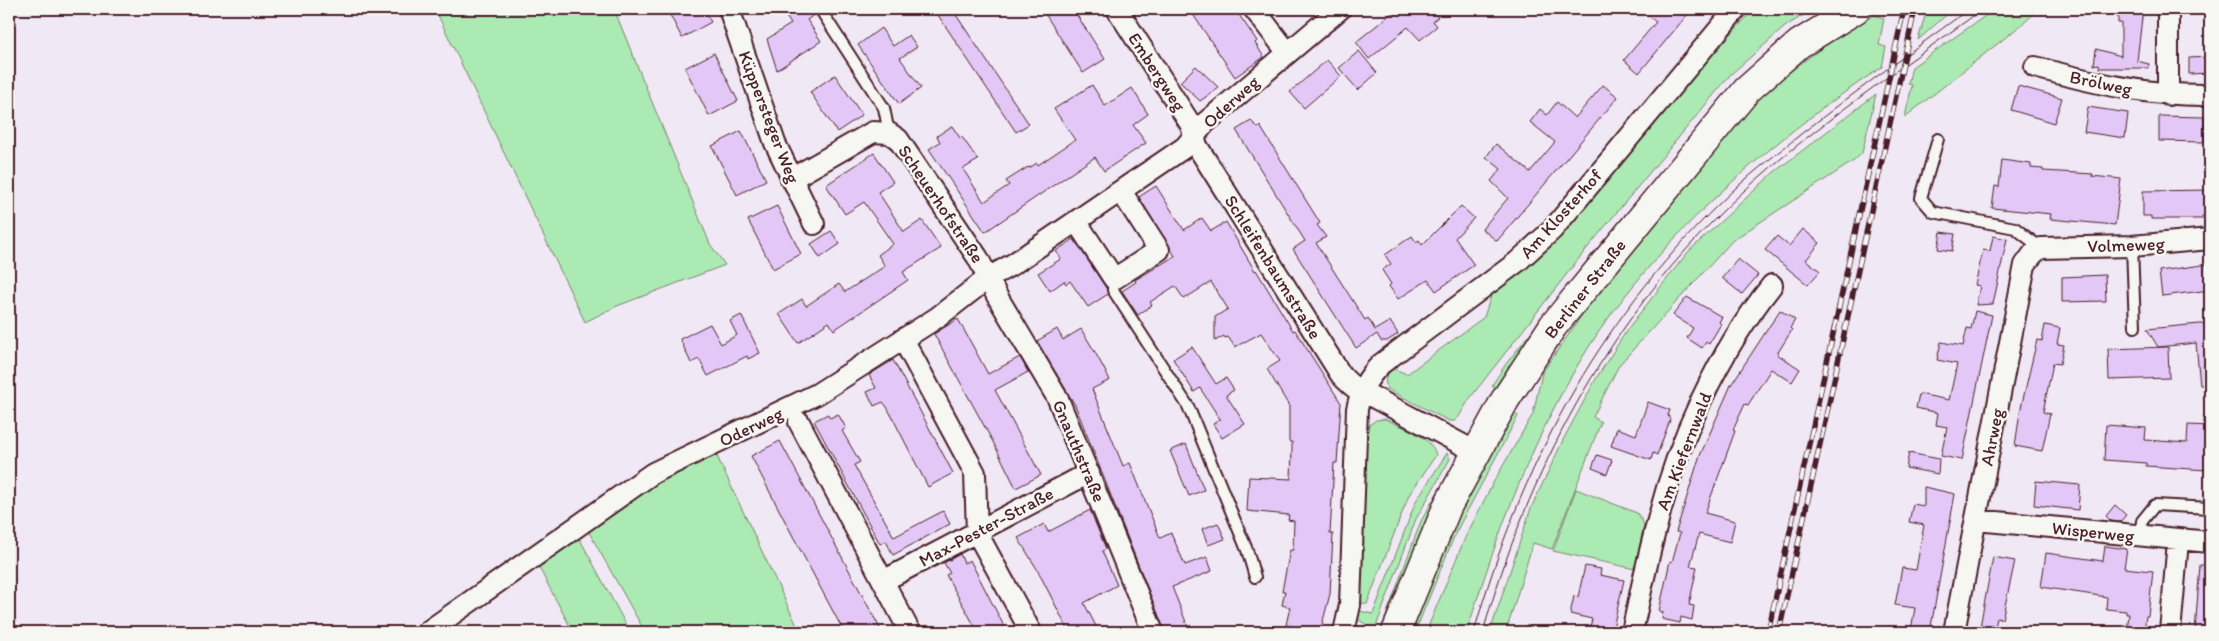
<svg xmlns="http://www.w3.org/2000/svg" width="2219" height="641" viewBox="0 0 2219 641" font-family="Itim,sans-serif">
<rect width="100%" height="100%" fill="#f0e8f4"/>
<filter id="ink" filterUnits="userSpaceOnUse"><feTurbulence type="fractalNoise" baseFrequency=".02" numOctaves="2"/><feDisplacementMap in="SourceGraphic" scale="10" xChannelSelector="R" yChannelSelector="G"/><feConvolveMatrix kernelMatrix="1 2 1 2 8 2 1 2 1" color-interpolation-filters="sRGB"/></filter>
<g filter="url(#ink)">
<path fill="#abeab2" stroke="#7a846e" d="M435 9H614L710 244 725 265 617 306 585 322Z
M1754 9H1813L1786 26 1731 74 1584 252 1470 398 1458 418 1454 421H1449L1389 390C1382 381 1386 374 1394 369L1407 374 1484 317 1491 296 1574 221 1682 88Z
M1827 9H1838L1498 389 1492 385 1506 364 1590 257 1737 80 1790 32Z
M1927 9H1953L1918 40Z
M1995 9H2039L2025 22 1905 117 1912 85 1908 84 1912 67Z
M1874 15 1884 18 1879 45 1886 47 1882 67C1780 134 1685 215 1612 313 1544 406 1500 523 1467 632H1426L1465 538 1493 483 1533 414 1542 373 1584 312 1758 100C1793 66 1832 40 1874 15Z
M1876 94 1862 153 1855 160 1733 240 1619 365 1593 417 1601 422 1552 549 1533 543 1506 632H1490L1531 508 1564 438 1597 377 1629 327 1688 252 1773 173Z
M1513 411 1518 416 1456 532 1415 632H1407L1450 529Z
M1385 419C1401 427 1432 436 1436 455L1409 495 1367 604 1356 602 1362 435H1366L1369 425 1376 420Z
M715 452 800 632H645L586 527 656 480Z
M1447 453 1450 459 1416 519 1374 632H1364L1366 625 1354 616 1355 610 1373 614 1416 501Z
M1451 469 1427 522 1387 632H1380L1421 521Z
M1576 489 1637 513 1644 524 1635 569 1553 551Z
M577 534 630 632H573L536 562Z"/>
<path fill="#e3c8f7" stroke="#4a1f2b" d="M667 9H704L711 22 682 38Z
M781 9H813L815 14 807 20 821 41 777 70 767 39 791 24Z
M934 9H952L1029 124 1016 132Z
M1042 9H1073L1105 59 1083 73Z
M1193 9H1235L1257 41 1255 43 1264 57 1235 77 1194 16 1197 14Z
M1397 9H1431L1438 17 1433 21 1437 26 1420 40 1408 27 1369 59 1356 42Z
M1640 9H1692L1639 73 1624 60 1656 22Z
M2121 9H2143L2137 61 2149 64 2148 68H2100L2099 64 2094 65 2096 49 2121 56V23H2118V10Z
M881 28 893 46 909 35 917 47 900 58 921 88 899 104 858 45Z
M1359 51 1377 73 1358 90 1339 68Z
M714 53 738 101 709 116 685 68Z
M2210 57V73L2189 74V58Z
M1327 60 1341 76 1304 108 1290 92Z
M1196 66 1219 88 1200 101 1180 82Z
M835 75 862 115 837 132 810 92Z
M1092 85 1105 106 1132 88 1148 114 1133 125 1146 143 1104 171 1095 157 985 232 929 149 940 142 937 136 952 126 960 138 962 137 978 160 963 169 984 202 1009 185 1006 181 1028 167 1029 168 1037 163 1038 165 1075 140 1054 109Z
M1603 85 1618 97 1497 241 1482 229 1508 198 1491 181 1501 169 1486 157 1496 144 1530 172 1555 142 1530 122 1540 109 1547 115 1557 102 1575 118Z
M2018 86 2062 98 2054 123 2011 110Z
M2088 107 2128 113 2125 138 2084 132Z
M2159 116 2204 117V142L2159 141Z
M1251 121 1258 128 1260 126 1320 223 1317 225 1326 237 1316 243 1365 320 1368 318 1375 330 1390 321 1398 334 1387 341H1381L1377 334 1356 348 1293 249 1305 241 1236 130Z
M741 131 766 180 737 195 712 146Z
M874 153 893 182 878 192 904 232 922 220 941 248 903 272 908 280 834 330 829 322 798 343 779 314 802 299 806 306 839 284 845 292 885 266 878 255 893 244 864 202 845 214 826 185Z
M2002 160 2031 164V168L2043 169V171L2093 174 2092 176 2121 179 2115 225 2050 219 2051 214 1992 208 1995 186 1999 187Z
M1156 186 1184 230 1202 218 1211 231 1226 222 1255 271 1256 270 1293 331 1295 330 1341 403 1337 463H1334L1333 481 1330 534H1333L1330 594 1320 632H1297L1298 627 1286 625 1290 607 1282 605 1285 591H1282L1290 550H1293L1294 521 1288 520 1289 515 1247 511 1249 477 1291 479 1292 450V442H1289V406L1267 369 1280 361 1261 333 1235 347 1228 337 1225 338 1224 336 1215 341V317L1228 309 1211 282 1184 299 1175 286 1150 302 1152 305 1138 315 1122 291 1136 282 1135 280 1175 256 1139 197Z
M2210 190V216H2202V219H2151V216H2143V191Z
M777 206 801 254 773 269 748 220Z
M1461 206 1474 218 1455 238 1474 265 1436 291 1428 280 1398 299 1389 286 1391 284 1382 270 1391 264 1385 255 1412 236 1416 242 1419 240 1422 245Z
M1803 229 1820 243 1806 260 1820 271 1808 285 1765 250 1777 236 1789 246Z
M831 231 840 244 820 258 811 244Z
M1941 232 1955 234 1952 251 1938 249Z
M1993 236 2007 239 1993 304 1976 305 1980 286 1975 285 1983 250 1990 251Z
M1074 239 1106 288 1108 294 1088 307 1070 281 1066 284 1064 281 1050 291 1038 273 1061 259 1056 251Z
M1738 259 1758 275 1742 294 1722 278Z
M2210 264V290L2162 296 2159 271Z
M2105 275 2106 301 2062 302V277Z
M1687 297 1722 317 1719 322 1721 324 1709 344 1706 342 1702 348 1687 338 1693 328 1673 315Z
M1780 310 1795 320 1790 328 1792 330 1777 354 1800 369 1792 382 1771 369 1748 405 1745 404 1733 430 1735 431 1705 513 1735 521 1730 542 1699 534 1690 566 1697 567 1689 605 1694 606 1692 620 1681 617 1680 623 1662 619 1663 612 1659 611 1670 561 1672 562 1680 533 1676 532 1699 458 1731 385Z
M1975 311 1992 315 1962 460 1941 456 1947 427 1936 425 1938 413 1916 408 1919 394 1949 400 1957 364 1937 360 1941 342 1963 346 1967 328 1971 329Z
M741 315 760 353 748 359 747 356 708 376 699 359 691 363 680 339 710 324 721 344 737 335 730 321Z
M958 319 988 374 1020 357 1028 372 995 390 1041 475 1016 488 993 442 934 334Z
M2210 323V385H2200L2196 343 2158 347 2147 329Z
M2045 325 2060 328 2057 344 2064 345 2060 364 2053 363 2043 412 2050 414 2042 451 2015 446 2020 412 2037 340 2042 341Z
M1057 329 1063 340 1081 329 1095 352 1110 380 1092 389 1123 466 1130 463 1160 538 1171 533 1185 565 1207 557 1212 571 1172 587 1190 632H1165L1075 405 1037 341Z
M1192 347 1216 384 1226 378 1234 390 1226 395 1245 424 1222 438 1213 424 1220 419 1200 388 1194 392 1173 359Z
M2168 347 2169 378 2109 380 2108 349Z
M893 360 953 473 928 487 887 407 883 402 874 406 867 392 876 388 869 375Z
M1648 402 1670 410 1668 415 1670 420 1657 455 1653 453 1651 460 1611 446 1617 428 1636 435Z
M828 414 830 418 838 414 846 428 842 431 860 462 854 465 894 537 943 511 950 524 893 555 886 541 880 544 814 421Z
M2106 425 2146 428 2145 440 2187 443 2188 425 2210 426 2207 470 2146 466V463L2104 460Z
M780 441 836 546 882 632H844L786 523 751 456Z
M1186 444 1204 490 1189 496 1170 451Z
M1909 453 1939 459 1938 474 1906 468Z
M1597 455 1612 460 1607 474 1592 468Z
M2036 481 2080 485 2078 510 2034 505Z
M1924 487 1955 494 1930 632 1911 630 1915 608 1895 605 1902 568 1916 570 1924 525 1909 522 1913 504 1924 506Z
M2115 505 2126 515 2120 522 2111 521 2106 516Z
M1090 510 1106 549 1102 551 1117 585 1084 603 1099 632H1069L1037 569 1018 538 1044 524 1048 532Z
M1218 523 1225 539 1208 545 1202 529Z
M2105 546 2127 549 2124 568 2153 571 2148 616H2146L2144 632H2127L2129 614H2126V611L2106 609 2107 597 2041 587 2046 553 2103 561Z
M960 554 964 563 970 560 1007 632H978L946 575 950 573 944 563Z
M1993 557 2015 561 2002 619 1997 618 1994 632H1979Z
M2200 565H2210V632H2195Z
M1585 566 1601 569 1600 575 1624 580 1612 632H1589L1592 619 1570 614 1574 596 1578 597Z"/>
<g fill="none" stroke-linecap="round" stroke-linejoin="round">
<defs>
<path id="service" d="M820 9 884 108 889 133
M1938 139 1921 198 1933 212 2015 228 2041 248
M2132 246 2135 327
M1114 279 1113 290 1188 406 1247 550 1255 577
M2140 537 2142 521 2155 505 2210 508"/>
<path id="minor" d="M729 9 775 143 814 224
M1117 9 1191 125 1197 146 1341 375C1351 386 1359 392 1373 397L1476 452
M1254 9 1288 53
M2168 9V95
M2035 67C2093 83 2149 96 2210 95
M791 179 873 132 889 133 898 139 978 258 997 296 1058 399 1153 632
M1076 221 1114 279 1159 250 1121 191
M903 339 975 473 977 533 1031 632
M799 422 910 632
M1976 520 2210 542
M883 581 1089 473
M427 632 653 473 817 394 938 317 988 278 1013 264 1185 147 1205 123 1340 9
M1344 632 1350 605 1357 409C1361 390 1367 378 1381 364L1517 262 1552 230 1736 9
M1632 632C1640 596 1647 560 1657 524 1678 440 1717 354 1772 285
M1954 632 2025 265 2033 254 2041 248 2132 246 2210 239
M2170 632 2178 541"/>
<path id="secondary" d="M1396 632 1448 505 1505 400 1553 326 1747 90 1799 44 1856 9"/>
</defs>
<use href="#service" stroke="#4a1f2b" stroke-width="14"/>
<use href="#minor" stroke="#4a1f2b" stroke-width="24"/>
<use href="#secondary" stroke="#4a1f2b" stroke-width="31"/>
<use href="#service" stroke="#f6f6f2" stroke-width="10"/>
<use href="#minor" stroke="#f6f6f2" stroke-width="20"/>
<use href="#secondary" stroke="#f6f6f2" stroke-width="28"/>
<path stroke="#4a1f2b" stroke-width="1" d="M1474 632C1521 466 1596 324 1720 203 1745 178 1774 156 1801 134 1856 91 1913 50 1969 9
M1483 632C1529 471 1605 326 1726 208 1802 134 1897 71 1983 9"/>
<defs>
<path id="rail" d="M1768 632 1904 9
M1779 632 1915 9"/>
</defs>
<use href="#rail" stroke="#4a1f2b" stroke-width="5.5"/>
<use href="#rail" stroke="#f6f6f2" stroke-width="4" stroke-dasharray="11" stroke-linecap="butt"/>
</g>
</g>
<g text-anchor="middle" dominant-baseline="central" stroke-width="5" stroke-linejoin="round" paint-order="stroke">
<g font-size="18" fill="#4a1f2b" stroke="#f6f6f2">
<text transform="translate(1157 72) rotate(57)">Embergweg</text>
<text transform="translate(2101 83) rotate(12)">Brölweg</text>
<text transform="translate(1231 102) rotate(-42)">Oderweg</text>
<text transform="translate(769 117) rotate(69)">Küppersteger Weg</text>
<text transform="translate(941 204) rotate(56)">Scheuerhofstraße</text>
<text transform="translate(1561 214) rotate(-48)">Am Klosterhof</text>
<text transform="translate(2126 245) rotate(-2)">Volmeweg</text>
<text transform="translate(1273 267) rotate(58)">Schleifenbaumstraße</text>
<text transform="translate(1585 289) rotate(-52)">Berliner Straße</text>
<text transform="translate(751 427) rotate(-26)">Oderweg</text>
<text transform="translate(1992 437) rotate(-79)">Ahrweg</text>
<text transform="translate(1079 451) rotate(67)">Gnauthstraße</text>
<text transform="translate(1684 451) rotate(-69)">Am Kiefernwald</text>
<text transform="translate(986 527) rotate(-28)">Max-Pester-Straße</text>
<text transform="translate(2093 532) rotate(6)">Wisperweg</text>
</g>
</g>
<rect width="2219" height="641" fill="none" stroke="#f6f6f2" stroke-width="30"/>
<rect x="15" y="15" width="2189" height="611" fill="none" stroke="#4a1f2b" stroke-width="2" filter="url(#ink)"/>
</svg>
